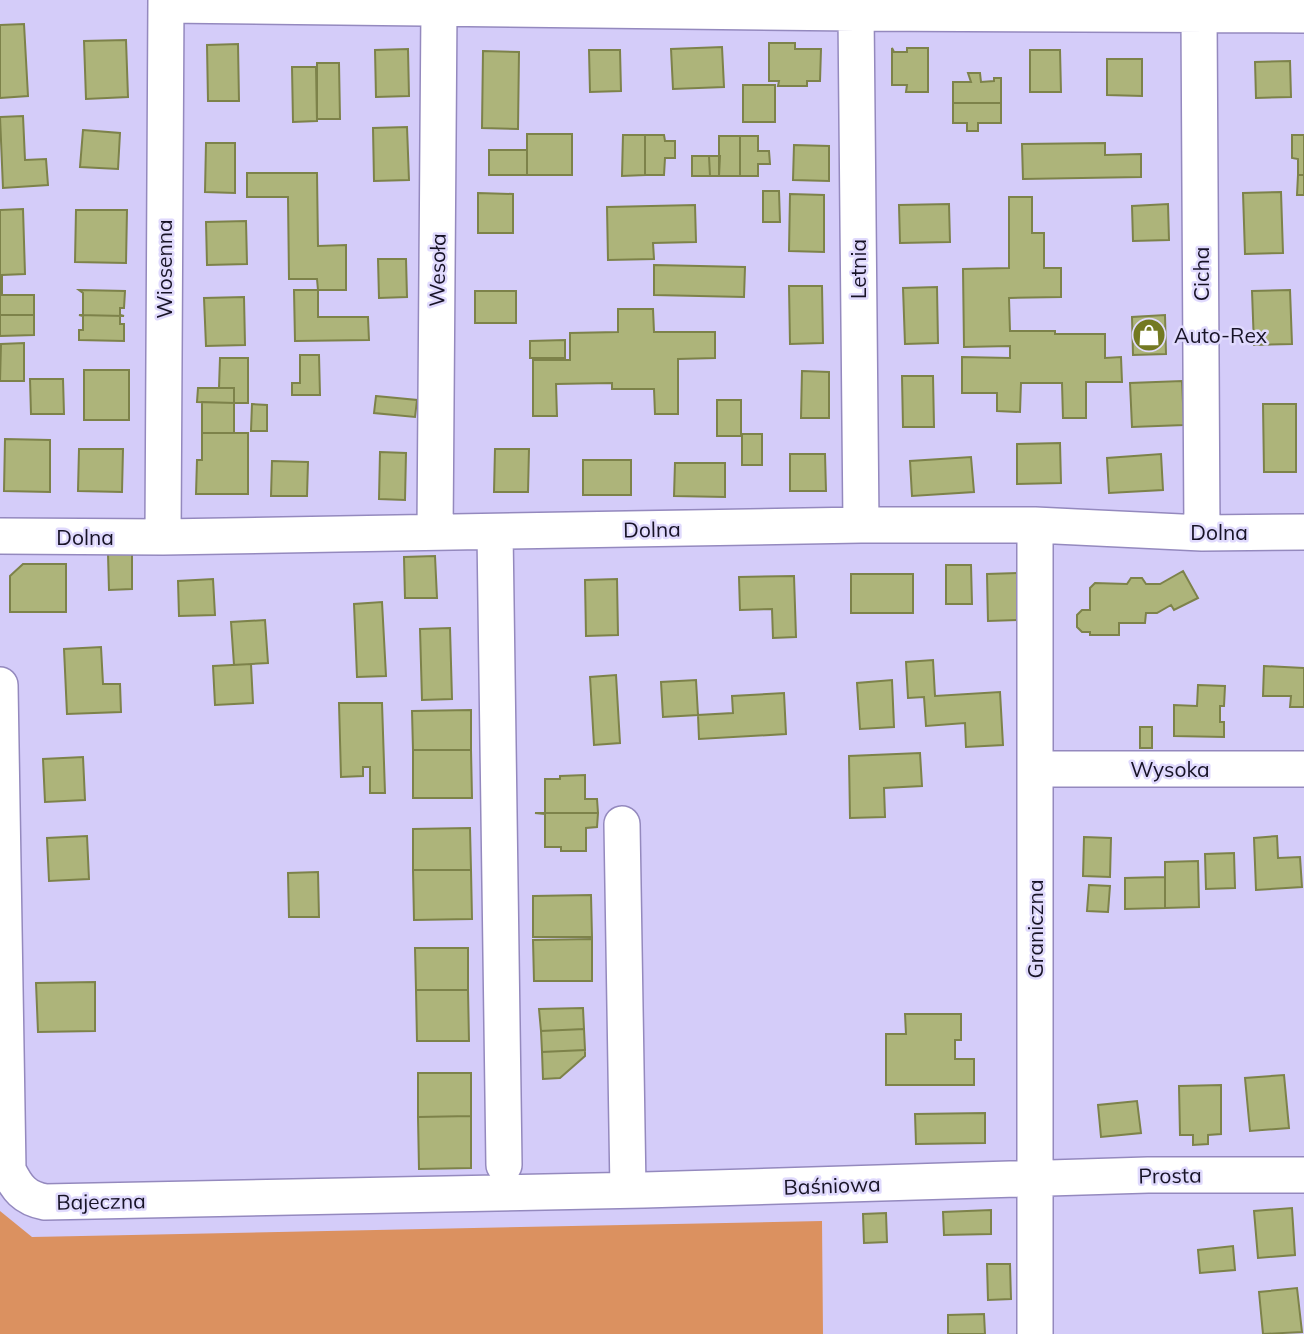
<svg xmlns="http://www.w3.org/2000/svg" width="1304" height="1334" viewBox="0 0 1304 1334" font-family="Mulish,sans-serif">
<rect width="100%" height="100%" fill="#d4ccf9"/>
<path fill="#db9160" d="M0 1211 32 1237 822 1221 823 1334H0Z"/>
<path fill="#adb47a" stroke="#7d824a" stroke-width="2" d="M24 24 28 96 0 98V25Z
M126 40 128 97 86 99 84 41Z
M769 43H795V49H821L820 81H807V86H778L779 81H769Z
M238 44 239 101H208L207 45Z
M722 47 724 87 673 89 671 49Z
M892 48 894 52H907V48H928V92H906L907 85H892Z
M408 49 409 96 376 97 375 50Z
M589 50H620L621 91 590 92Z
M1030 50H1060L1061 92H1030Z
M483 51 519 52 518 129 482 128Z
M1107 59H1142V96L1107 95Z
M1290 61 1291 97 1256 98 1255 62Z
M317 63H339L340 119H317Z
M292 67H316L317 121 293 122Z
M968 73H980L981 82 994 81V78H1001V103H953V82H971Z
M743 85H775V122H743Z
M953 103H1001V123H978V131H967V123H953Z
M23 116 25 160 46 159 48 185 3 188 0 117Z
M407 127 409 180 374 181 373 128Z
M83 130 120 133 118 169 80 167Z
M527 134H572V175H527Z
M623 135H645V175L622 176Z
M645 135H664L665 141H675V158H665L664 175H645Z
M1292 135H1304V175H1298V159L1292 158Z
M719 136H740V176H719Z
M740 136H758V151H769L770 164H758V176H740Z
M206 143H235V193L205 192Z
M1105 143V155L1141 154V177L1023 179 1022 144Z
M794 145 829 146V181L793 180Z
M489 150H527V175H489Z
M692 156H709L710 176H692Z
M709 156H720L719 176H710Z
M247 173H317L318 246 346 245V290H318L317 279H289L288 197H247Z
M1298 175H1304V195H1297Z
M763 191H779L780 222H763Z
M1281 192 1283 253 1245 254 1243 193Z
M478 193 513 194V233H478Z
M790 194 824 195V252L789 251Z
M1009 197H1032V233H1044V268H1061V297L1009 298 1010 331H1055V334H1105V358L1121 357 1122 382H1086V418H1063L1062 383H1021L1020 412 997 411V393H962V357L1010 358V346L964 347 963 269 1009 268Z
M949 204 950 242 900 243 899 205Z
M1168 204 1169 240 1133 241 1132 206Z
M695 205 696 242 653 243 654 259 608 260 607 207Z
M23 209 25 274 2 275V294H0V210Z
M76 210H127L126 263 75 262Z
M246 221 247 264 207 265 206 222Z
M378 259H406L407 297 379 298Z
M654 265 745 267 744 297 654 295Z
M789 286H822L823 343 790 344Z
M937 287 938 343 905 344 903 288Z
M79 290 125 291 124 308H120V315L124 316 79 315H83V293Z
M294 290H318V317H368L369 340 295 341Z
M1290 290 1292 344 1254 345 1252 291Z
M475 291H516V323H475Z
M0 295H34V315H0Z
M244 297 245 345 206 346 204 298Z
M618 309H653L654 332H715V358L678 359V414H655L654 389H612V383L556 384 557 416H533V360H570V333L618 332Z
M0 315H34V335L0 336Z
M79 315 124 316H120V324H124V341L79 340V330H83V316Z
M1165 315 1166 354 1133 355 1132 317Z
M565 340V358H530V341Z
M24 343V381H0L1 344Z
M300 355H319L320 395H292V383H300Z
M220 358H248V403H234V388H219Z
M84 370H129V420H84Z
M802 371 829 372V418H801Z
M902 376H933L934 427H903Z
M30 379H63L64 414H31Z
M1182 381 1184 425 1132 427 1130 383Z
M198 388H234V403L197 402Z
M376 396 417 400 415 417 374 413Z
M717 400H741V436H717Z
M202 402 234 403V433H202Z
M252 404 267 405V431H251Z
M1263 404H1296V472H1264Z
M202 433H248V494H196L197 460H202Z
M742 434H762V465H742Z
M5 439 50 440V492L4 491Z
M1060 443 1061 483 1017 484V444Z
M79 449H123L122 492 78 491Z
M495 449H529L528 492H494Z
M380 452 406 453 405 500 379 499Z
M790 454H825L826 491H790Z
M1161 454 1163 490 1109 493 1107 458Z
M971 457 974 492 912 496 910 461Z
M583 460H631V495H583Z
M272 461 308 462 307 496H271Z
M675 463H725V497L674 496Z
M108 554H132V589L109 590Z
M435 556 437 598H405L404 557Z
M23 564H66V612H10V576Z
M946 565H971L972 604H946Z
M1183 571 1198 598 1174 610 1171 605 1157 613H1146L1145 623H1119V635H1090V632H1082L1077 627V615L1082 610H1090V588L1095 583 1127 584 1131 578H1142L1146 584H1160Z
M1019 573 1020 620 988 621 987 574Z
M851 574H913V613H851Z
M794 576 796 637 773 638 772 609 740 610 739 577Z
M213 579 215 615 179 616 178 581Z
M617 579 618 635 586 636 585 580Z
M382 602 386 676 357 677 354 604Z
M265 620 268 663 234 665 231 622Z
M450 628 452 699 422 700 420 629Z
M101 647 103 684H120L121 712 67 714 64 649Z
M933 660 935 696 1000 692 1003 745 966 747 965 723 926 726 924 697 908 698 906 662Z
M251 664 253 703 215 705 213 666Z
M1264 666 1304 668V707H1290L1291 696H1263Z
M616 675 620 743 594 745 590 677Z
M696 680 698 715 663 717 661 682Z
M892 680 894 727 860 729 857 683Z
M1198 685 1225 686 1224 706H1220V722H1224V737L1174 736V705L1197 706Z
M784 693 786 734 699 739 698 715 733 713 732 696Z
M339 703H382L385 793H370V767H363V776L341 777Z
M471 710V750H413L412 711Z
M1140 727H1152V748H1140Z
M413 750H471L472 798H413Z
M920 753 922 786 884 788 885 817 850 818 849 756Z
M83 757 85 800 45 802 43 759Z
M585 775V799H597L598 813H535H545V779H560V776Z
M535 813H598L597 827 586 828V851H561V847H545V814Z
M470 828 471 870H413V829Z
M87 836 89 879 49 881 47 838Z
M1277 836 1278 858 1300 857 1302 887 1256 890 1254 838Z
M1084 837 1111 838 1110 877 1083 876Z
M1234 853 1235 888 1206 889 1205 854Z
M1198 861 1199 907 1165 908V862Z
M413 870H471L472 919 414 920Z
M318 872 319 917H289L288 873Z
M1165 877V908L1125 909V878Z
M1089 885 1110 886 1108 912 1087 911Z
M591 895 592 937H533V896Z
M592 939V981H534L533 940Z
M415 948H468V990H416Z
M95 982V1031L38 1032 36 983Z
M416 990H468L469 1041H417Z
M583 1008 584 1029 541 1031 539 1009Z
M905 1014H961V1040H955V1059H974V1085H886V1034H906Z
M584 1029 585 1050 542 1052 541 1031Z
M585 1050V1056L560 1078 543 1079 542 1052Z
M418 1073H471V1116L418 1117Z
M1284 1075 1289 1128 1250 1131 1245 1078Z
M1221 1085V1134L1208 1135V1144L1193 1145V1135H1180L1179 1086Z
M1137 1101 1141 1133 1101 1137 1098 1105Z
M985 1113V1143L916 1144 915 1114Z
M471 1116V1168L419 1169 418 1117Z
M1292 1208 1295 1255 1258 1258 1254 1211Z
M991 1210V1234L944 1235 943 1212Z
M886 1213 887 1242 864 1243 863 1214Z
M1233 1246 1235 1270 1200 1273 1198 1250Z
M987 1264H1010L1011 1299 988 1300Z
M1297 1288 1302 1332 1263 1334 1259 1292Z
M984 1314 985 1334H948V1315Z"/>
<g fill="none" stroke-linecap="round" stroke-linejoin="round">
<defs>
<path id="minor" d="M166 5 856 13 1304 15
M856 13 861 525
M1199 15 1202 533
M435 532 439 8
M495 532 504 1165
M0 536 163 537 861 525H1035L1202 533 1304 532
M163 537 166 0
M0 685 8 1170C17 1188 24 1198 45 1202L644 1190 1148 1175H1304
M1035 769H1304
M622 824 628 1190
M1035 1334V525"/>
</defs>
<use href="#minor" stroke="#9489be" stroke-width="38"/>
<use href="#minor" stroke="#fff" stroke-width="35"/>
</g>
<defs>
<symbol id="shop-disc" viewBox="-11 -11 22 22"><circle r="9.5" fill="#737922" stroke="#e0dafd"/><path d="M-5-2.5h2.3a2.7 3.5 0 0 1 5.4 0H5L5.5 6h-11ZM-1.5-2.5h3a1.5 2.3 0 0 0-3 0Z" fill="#fff"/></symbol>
</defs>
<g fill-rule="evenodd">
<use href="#shop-disc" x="1130" y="316" width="38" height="38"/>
</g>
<g text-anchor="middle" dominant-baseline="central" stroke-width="5" stroke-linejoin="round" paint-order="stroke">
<g font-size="21" fill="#171326" stroke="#e0dafd">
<text transform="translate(164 269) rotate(-90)">Wiosenna</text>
<text transform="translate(858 269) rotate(-90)">Letnia</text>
<text transform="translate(437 270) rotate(-89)">Wesoła</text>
<text transform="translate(1201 274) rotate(-90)">Cicha</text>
<text transform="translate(652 529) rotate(-1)">Dolna</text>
<text x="1219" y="532">Dolna</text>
<text x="85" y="537">Dolna</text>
<text x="1170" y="769">Wysoka</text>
<text transform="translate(1035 929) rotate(-90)">Graniczna</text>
<text transform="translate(1170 1175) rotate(-1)">Prosta</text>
<text transform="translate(832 1185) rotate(-2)">Baśniowa</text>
<text transform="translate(101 1201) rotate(-1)">Bajeczna</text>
</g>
<g font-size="21" fill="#171326" stroke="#e0dafd" text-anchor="start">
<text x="1174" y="335">Auto-Rex</text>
</g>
</g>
</svg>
